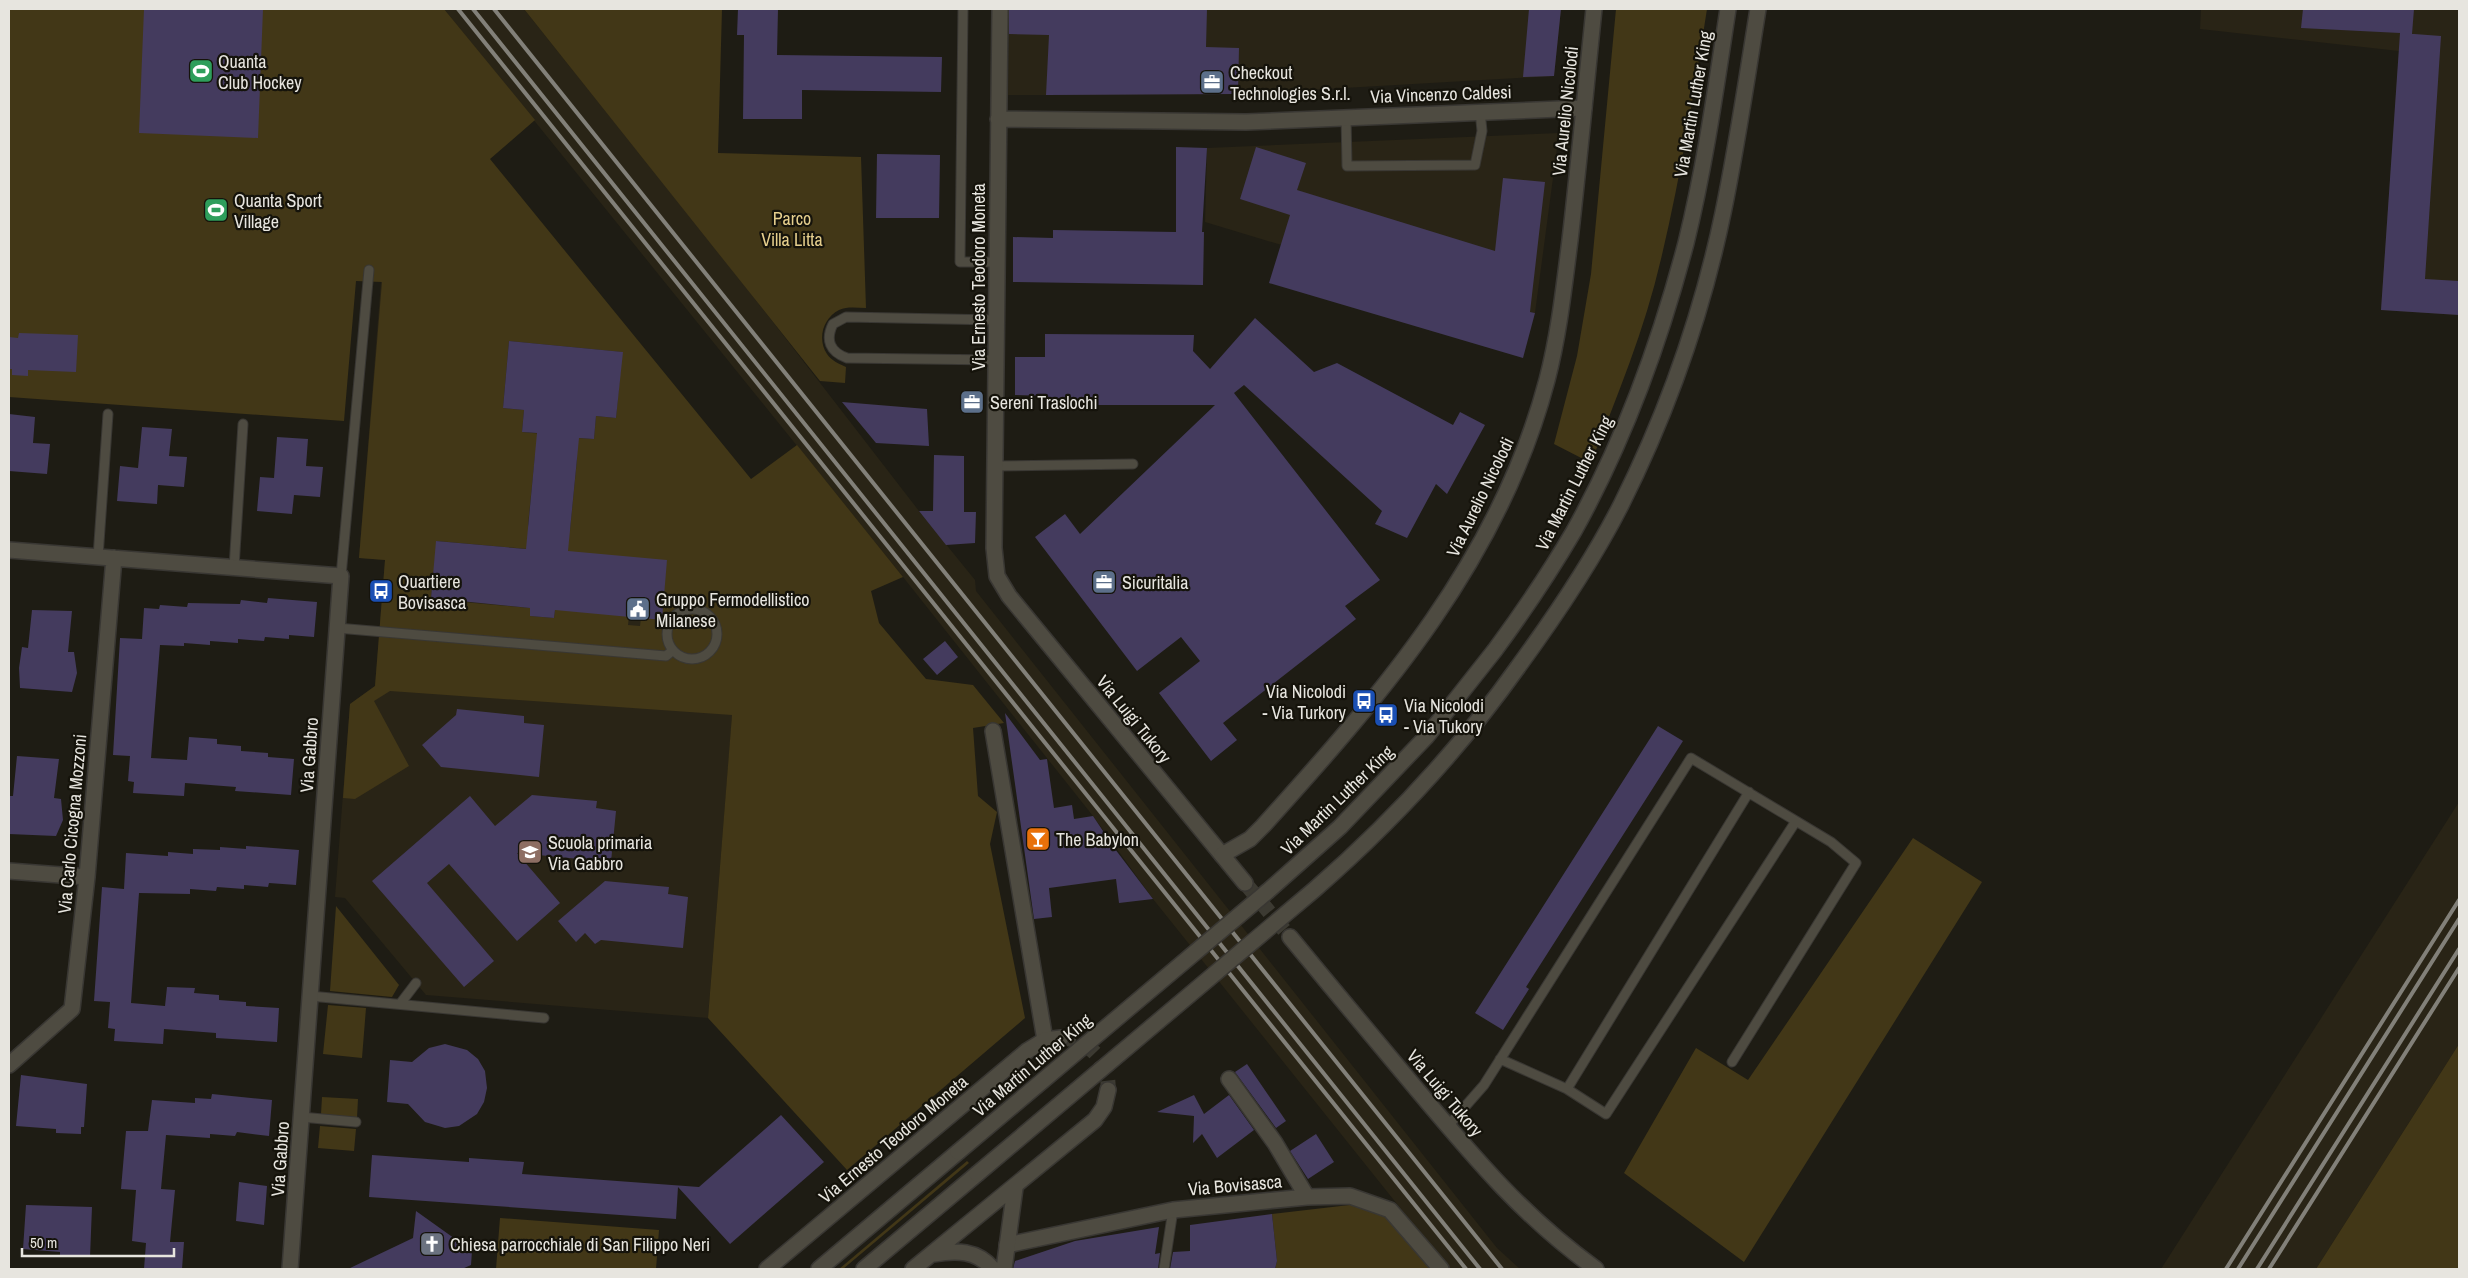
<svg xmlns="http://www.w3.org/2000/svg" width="2468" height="1278" viewBox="0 0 2468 1278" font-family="'Archivo Narrow',sans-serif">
<rect width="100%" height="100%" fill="#1e1c14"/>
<path fill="#292416" d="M444 9H524L725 260 919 511 975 580 976 591 1497 1248 1520 1269H1449L1153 899 1093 816 903 577Z
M1009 9H1561L1554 76 1238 94 1046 95H1008Z
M2201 9H2459V315L2381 310 2399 51 2200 29Z
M1559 133 1535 313 1471 302 1205 222 1207 148Z
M489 159 751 480 708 1018 426 995 345 898 335 897 350 704 375 686 385 560 359 558 381 282Z
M2459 802V1044L2316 1269H2161Z"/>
<path fill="#423717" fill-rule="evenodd" d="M9 9H444L535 120 490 159 751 479 797 445 903 577 871 591 879 623 926 679 973 685 1004 723 973 728 978 796 997 812 990 844 1025 1018 847 1170 708 1018 732 715 390 691 374 701 409 766 355 799 343 798 350 704 375 686 385 560 359 558 382 282 356 281 344 421 9 397ZM509 341 622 352 616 418 596 416 594 439 562 437 577 459 570 530 560 550 662 620 641 618 640 626 628 625 631 600 555 610 554 618 530 616V608L462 602 463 587H459L457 611 445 610 446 600 431 598 437 541 539 550 528 525 535 456 553 435 522 432 524 410 503 408Z
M524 9H722L718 153 861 157 866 308C857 308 848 306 839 310 823 318 817 339 827 354 831 360 839 364 846 367L845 383 820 381Z
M1616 9H1707C1694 92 1681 176 1661 259 1645 329 1617 396 1591 463L1554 444 1577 356 1591 274Z
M1913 838 1982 882 1744 1262 1624 1173 1696 1048 1748 1080Z
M336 906 399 985 392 997 330 991Z
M328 1005 366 1008 362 1058 323 1054Z
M2459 1044V1269H2316Z
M322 1097 358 1099 357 1118 321 1114Z
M320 1126 356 1129 354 1151 318 1148Z
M967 1161 969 1163 843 1269H839Z
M1358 1204 1391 1216 1430 1269H1275L1277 1261 1272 1214Z
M500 1218 659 1230 656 1269H496Z"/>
<path fill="#443b5e" d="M144 9H263L258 138 139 133Z
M738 9H778L777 55 942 57 941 92 802 90V119H743L744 35H737Z
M1009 9H1207L1206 47 1239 48 1238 94 1046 95 1049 35 1009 34Z
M1529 9H1561L1554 76 1523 77Z
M2303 9H2414L2412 34 2401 33 2441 36 2425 279 2459 281V315L2381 310 2400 33 2301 28Z
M1176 147 1207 148 1202 232H1204L1203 285 1013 282V237L1053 238V230L1176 232Z
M1256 147 1306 163 1297 190 1495 251 1503 178 1545 182 1530 312 1535 313 1523 358 1269 283 1290 215 1240 199Z
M877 154 940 155 939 218H876Z
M1255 318 1314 372 1337 363 1453 425 1460 412 1485 425 1447 494 1436 484 1407 538 1375 524 1382 511 1244 385 1234 393 1380 580 1345 606 1356 619 1223 723 1237 740 1211 761 1159 693 1200 661 1181 637 1137 671 1035 537 1065 514 1080 534 1215 405H1044L1045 396 1015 395V357H1045V334L1194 335 1193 351 1210 369Z
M19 333 78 335 76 372 28 370V376L12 375V369H9V337L18 338Z
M509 341 623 352 616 418 596 416 594 439 579 438 568 551 667 560 662 620 555 610 554 618 530 616V608L431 598 436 541 526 549 537 433 522 432 524 410 503 408Z
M842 402 927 409 929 446 876 443Z
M9 414 35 417 33 443 50 444 47 474 9 471Z
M142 427 172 429 169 456 187 457 184 487 158 485 157 504 117 501 120 466 138 468Z
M277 437 308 439 306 466 323 467 320 497 294 495 292 514 257 511 260 477 274 478Z
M934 455 964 456V512H976L975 543 946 545 919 511H933Z
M268 598 317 602 314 637 289 635V639L265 637 264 641 238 639V643L210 641V645L184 643V646L160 645 151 758 187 760 189 737 217 739V744L241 746V751L268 753V757L294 759 291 795 235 791 236 787 185 783 184 796 133 793 134 782 128 781 130 756 113 755 120 638 142 639 144 608 159 609 160 605 187 607 188 603 240 604 241 600 267 603Z
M32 610 72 611 68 652H74L77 673 72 692 20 688 19 668 22 647 28 648Z
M945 641 958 657 937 675 923 659Z
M457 709 524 716V723L544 725 539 777 441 767 422 745 456 715Z
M1005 713 1040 760 1047 759 1054 808 1072 805 1074 819 1093 816 1115 849 1153 899 1119 903 1116 879 1049 888 1052 917 1034 919Z
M1658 726 1683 741 1526 987 1529 989 1503 1030 1475 1013Z
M17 756 59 759 54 798 61 799 63 820 56 836 9 834V796H13Z
M532 795 597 801 596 808 616 811 611 862 517 853 560 903 517 941 449 864 427 883 494 961 464 987 372 881 470 796 495 826Z
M246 846 299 850 296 885 269 883 268 887 244 885V889L217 887 216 891 190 889V894L139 893 131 1003 165 1006 167 987 195 988 194 993 219 995V1000L246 1002V1006L279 1008 277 1042 216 1038V1033L164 1029 163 1044 114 1041 115 1029 108 1028 110 1002 94 1001 102 887 124 889 126 853 168 856V852L193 854V849L220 850V847L246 849Z
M605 881 669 887 668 894 688 897 683 948 601 940 595 944 585 933 576 942 558 921Z
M445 1044 467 1050 478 1059 485 1071 487 1088 484 1102 477 1114 459 1126 445 1128 425 1122 408 1104 387 1102 390 1060 412 1062 429 1048Z
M1247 1064 1286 1121 1276 1128 1235 1072Z
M21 1075 87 1084 84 1127H81V1134L56 1133V1129L16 1126Z
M212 1094 272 1100 269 1136 237 1132 235 1136 210 1134V1138L166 1135 161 1189 175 1190 170 1242H184L182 1269H144L146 1243 132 1241 136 1190 121 1189 126 1131H148L152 1100 195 1103V1098L211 1099Z
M1194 1095 1204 1114 1229 1095 1254 1130 1217 1158 1202 1134 1193 1143 1194 1116 1157 1112Z
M781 1115 824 1162 730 1244 678 1187 676 1219 369 1197 372 1155 469 1162V1158L524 1162 522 1174 699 1187Z
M1316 1134 1334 1162 1308 1179 1290 1151Z
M239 1182 267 1186 264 1225 236 1221Z
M26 1205 92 1207 90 1257 60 1255V1252L23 1249Z
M416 1211 472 1251 471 1265 462 1269H348L413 1238Z
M1272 1214 1277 1261 1275 1269H1170L1173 1252 1190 1251V1225Z
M1159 1227 1155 1254 1160 1253 1158 1269H1013L1015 1261 1075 1241Z"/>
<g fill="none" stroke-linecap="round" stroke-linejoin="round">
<path stroke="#3c3a32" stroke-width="15" stroke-dasharray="15 8" stroke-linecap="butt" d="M1245 883 1290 937
M1061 1038C1089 1039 1110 1062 1108 1090"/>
<defs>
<path id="service" d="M963 9 960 262H996
M1346 117 1347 166 1475 165 1482 131 1480 111
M996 360 847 358C830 352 825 340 833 324L846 317 996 320
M995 466 1133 464
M98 557 108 414
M234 568 243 424
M341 576 369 270
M667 634a25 25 0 1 1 50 0a25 25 0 1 1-50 0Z
M337 628 666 656 672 651
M310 996 544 1018
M400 1004 416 983
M1500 1059 1567 1089 1749 792
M1567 1089 1606 1114 1796 821
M301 1117 356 1122
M1448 1126 1484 1085 1691 758 1831 842 1856 863 1732 1062
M1164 1269 1173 1210"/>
<path id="minor" d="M1000 9 994 548 997 576 1009 596 1222 855
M998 119 1246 122 1584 108
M9 550 341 576 290 1269
M993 731 1045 1040
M9 871 87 877
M9 1065 72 1009 87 877 114 558
M1229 1079 1275 1143 1307 1197
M1007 1245 1173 1210 1307 1197 1350 1196 1390 1210 1441 1269"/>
<path id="tertiary" d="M1495 650C1523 612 1550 572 1574 531 1624 441 1660 342 1686 243 1705 166 1716 87 1728 9
M1518 667C1556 615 1592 562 1621 505 1667 413 1702 314 1723 213 1737 146 1747 77 1758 9
M1245 883 1222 855 1250 839 1263 826C1384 692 1500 559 1547 380 1559 334 1564 287 1570 240 1579 163 1586 86 1594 9
M1290 937C1331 987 1373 1037 1414 1086 1472 1155 1522 1216 1596 1269
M934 1254C956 1250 977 1250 993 1269
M767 1269 1027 1051 1045 1040 1061 1038
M819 1269 958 1152
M864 1269 977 1174
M913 1269 1095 1120 1104 1107 1108 1090
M1004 1269 1015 1188"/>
</defs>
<use href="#service" stroke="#393733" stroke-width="11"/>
<use href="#minor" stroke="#393733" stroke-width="18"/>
<use href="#tertiary" stroke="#393733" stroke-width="18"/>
<use href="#service" stroke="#4e4b41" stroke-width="9"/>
<use href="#minor" stroke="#4e4b41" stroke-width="15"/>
<use href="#tertiary" stroke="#4e4b41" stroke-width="15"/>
<path stroke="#828079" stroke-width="4" d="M458 9 1466 1269
M473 9 1480 1269
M494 9 1502 1269
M2226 1269 2459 900
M2238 1269 2459 919
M2257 1269 2459 949
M2269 1269 2459 968"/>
<defs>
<path id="tertiary-bridge" d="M958 1152 1268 891 1340 827 1427 736 1495 650
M977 1174 1314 890C1390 824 1459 750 1518 667"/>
</defs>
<use href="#tertiary-bridge" stroke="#393733" stroke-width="18" stroke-linecap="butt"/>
<use href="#tertiary-bridge" stroke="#4e4b41" stroke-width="15"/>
</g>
<defs>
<symbol id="stadium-square" viewBox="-11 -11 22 22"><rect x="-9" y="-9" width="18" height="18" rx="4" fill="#2e9e5b" stroke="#15130b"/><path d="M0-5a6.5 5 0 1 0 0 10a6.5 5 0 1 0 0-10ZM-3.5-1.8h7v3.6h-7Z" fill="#fff"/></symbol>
<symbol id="office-square" viewBox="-11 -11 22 22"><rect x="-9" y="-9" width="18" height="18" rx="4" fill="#5c6f8a" stroke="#15130b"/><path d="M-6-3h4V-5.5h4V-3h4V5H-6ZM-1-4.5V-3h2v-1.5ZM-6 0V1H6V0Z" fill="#fff"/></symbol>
<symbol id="bus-square" viewBox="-11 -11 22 22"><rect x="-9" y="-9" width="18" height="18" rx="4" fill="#1a4fb4" stroke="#15130b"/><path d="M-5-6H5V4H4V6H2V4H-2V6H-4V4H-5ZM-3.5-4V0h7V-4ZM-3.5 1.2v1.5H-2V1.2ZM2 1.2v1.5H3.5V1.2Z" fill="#fff"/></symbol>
<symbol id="civic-square" viewBox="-11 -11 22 22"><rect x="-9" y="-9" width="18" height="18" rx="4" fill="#5c6f8a" stroke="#15130b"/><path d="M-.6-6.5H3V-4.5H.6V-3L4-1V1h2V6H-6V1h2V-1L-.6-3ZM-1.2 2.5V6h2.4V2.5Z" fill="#fff"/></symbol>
<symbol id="bar-square" viewBox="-11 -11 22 22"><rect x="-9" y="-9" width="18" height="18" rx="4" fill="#e8710a" stroke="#15130b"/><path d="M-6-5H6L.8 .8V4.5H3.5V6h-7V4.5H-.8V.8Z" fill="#fff"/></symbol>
<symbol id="school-square" viewBox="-11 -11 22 22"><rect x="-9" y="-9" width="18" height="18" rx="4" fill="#8d6e63" stroke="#15130b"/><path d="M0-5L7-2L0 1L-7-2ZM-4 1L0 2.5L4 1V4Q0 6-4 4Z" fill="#fff"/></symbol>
<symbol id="church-square" viewBox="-11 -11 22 22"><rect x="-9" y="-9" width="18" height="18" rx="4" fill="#6b7280" stroke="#15130b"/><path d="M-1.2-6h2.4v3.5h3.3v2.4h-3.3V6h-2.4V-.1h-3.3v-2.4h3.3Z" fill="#fff"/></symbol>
</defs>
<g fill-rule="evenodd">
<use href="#stadium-square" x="187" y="57" width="28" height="28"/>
<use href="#office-square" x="1198" y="68" width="28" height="28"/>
<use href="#stadium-square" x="202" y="196" width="28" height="28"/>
<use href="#office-square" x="958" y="388" width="28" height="28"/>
<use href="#office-square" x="1090" y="568" width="28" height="28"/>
<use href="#bus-square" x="367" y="577" width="28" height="28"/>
<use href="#civic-square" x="624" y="595" width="28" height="28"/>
<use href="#bus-square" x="1350" y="687" width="28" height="28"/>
<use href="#bus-square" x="1372" y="701" width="28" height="28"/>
<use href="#bar-square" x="1024" y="825" width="28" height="28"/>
<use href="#school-square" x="516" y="838" width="28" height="28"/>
<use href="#church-square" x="418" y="1230" width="28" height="28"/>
</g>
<g text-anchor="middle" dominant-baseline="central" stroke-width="4.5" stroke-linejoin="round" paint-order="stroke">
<g font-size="18" fill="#e7e5df" stroke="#15130b" text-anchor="start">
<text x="218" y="61">Quanta<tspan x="218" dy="21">Club Hockey</tspan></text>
<text x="1230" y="72">Checkout<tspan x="1230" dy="21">Technologies S.r.l.</tspan></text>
<text x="234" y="200">Quanta Sport<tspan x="234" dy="21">Village</tspan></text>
<text x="990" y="402">Sereni Traslochi</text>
<text x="398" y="581">Quartiere<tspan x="398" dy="21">Bovisasca</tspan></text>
<text x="1122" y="582">Sicuritalia</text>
<text x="656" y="599">Gruppo Fermodellistico<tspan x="656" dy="21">Milanese</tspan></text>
<text x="1346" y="691" text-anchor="end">Via Nicolodi<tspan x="1346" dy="21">- Via Turkory</tspan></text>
<text x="1404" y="705">Via Nicolodi<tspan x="1404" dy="21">- Via Tukory</tspan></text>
<text x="1056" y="839">The Babylon</text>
<text x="548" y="842">Scuola primaria<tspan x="548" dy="21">Via Gabbro</tspan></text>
<text x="450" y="1244">Chiesa parrocchiale di San Filippo Neri</text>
</g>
<g font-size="18" fill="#e7e5df" stroke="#15130b">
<text transform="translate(1441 94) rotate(-2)">Via Vincenzo Caldesi</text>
<text transform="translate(1693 104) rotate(-80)">Via Martin Luther King</text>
<text transform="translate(1565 111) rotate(-84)">Via Aurelio Nicolodi</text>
<text transform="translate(978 277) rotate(-90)">Via Ernesto Teodoro Moneta</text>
<text transform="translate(1574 483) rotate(-63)">Via Martin Luther King</text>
<text transform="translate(1480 497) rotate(-64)">Via Aurelio Nicolodi</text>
<text transform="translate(1134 719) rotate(51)">Via Luigi Tukory</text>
<text transform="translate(309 755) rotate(-86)">Via Gabbro</text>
<text transform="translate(1337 800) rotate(-44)">Via Martin Luther King</text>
<text transform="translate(72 824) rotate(-85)">Via Carlo Cicogna Mozzoni</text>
<text transform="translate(1032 1065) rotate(-40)">Via Martin Luther King</text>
<text transform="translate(1445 1093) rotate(50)">Via Luigi Tukory</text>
<text transform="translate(893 1139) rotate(-40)">Via Ernesto Teodoro Moneta</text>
<text transform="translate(280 1159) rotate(-86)">Via Gabbro</text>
<text transform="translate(1235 1185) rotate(-5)">Via Bovisasca</text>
</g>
<g font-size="18" fill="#e6cf8d" stroke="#15130b">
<text x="792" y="218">Parco<tspan x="792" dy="21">Villa Litta</tspan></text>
</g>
</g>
<rect width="2468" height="1278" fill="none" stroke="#e7e5df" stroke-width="20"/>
<path d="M22 1248v8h152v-8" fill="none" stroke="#e7e5df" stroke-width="2.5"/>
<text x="30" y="1248" font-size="15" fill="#e7e5df" stroke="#15130b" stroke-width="4" paint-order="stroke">50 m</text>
</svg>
